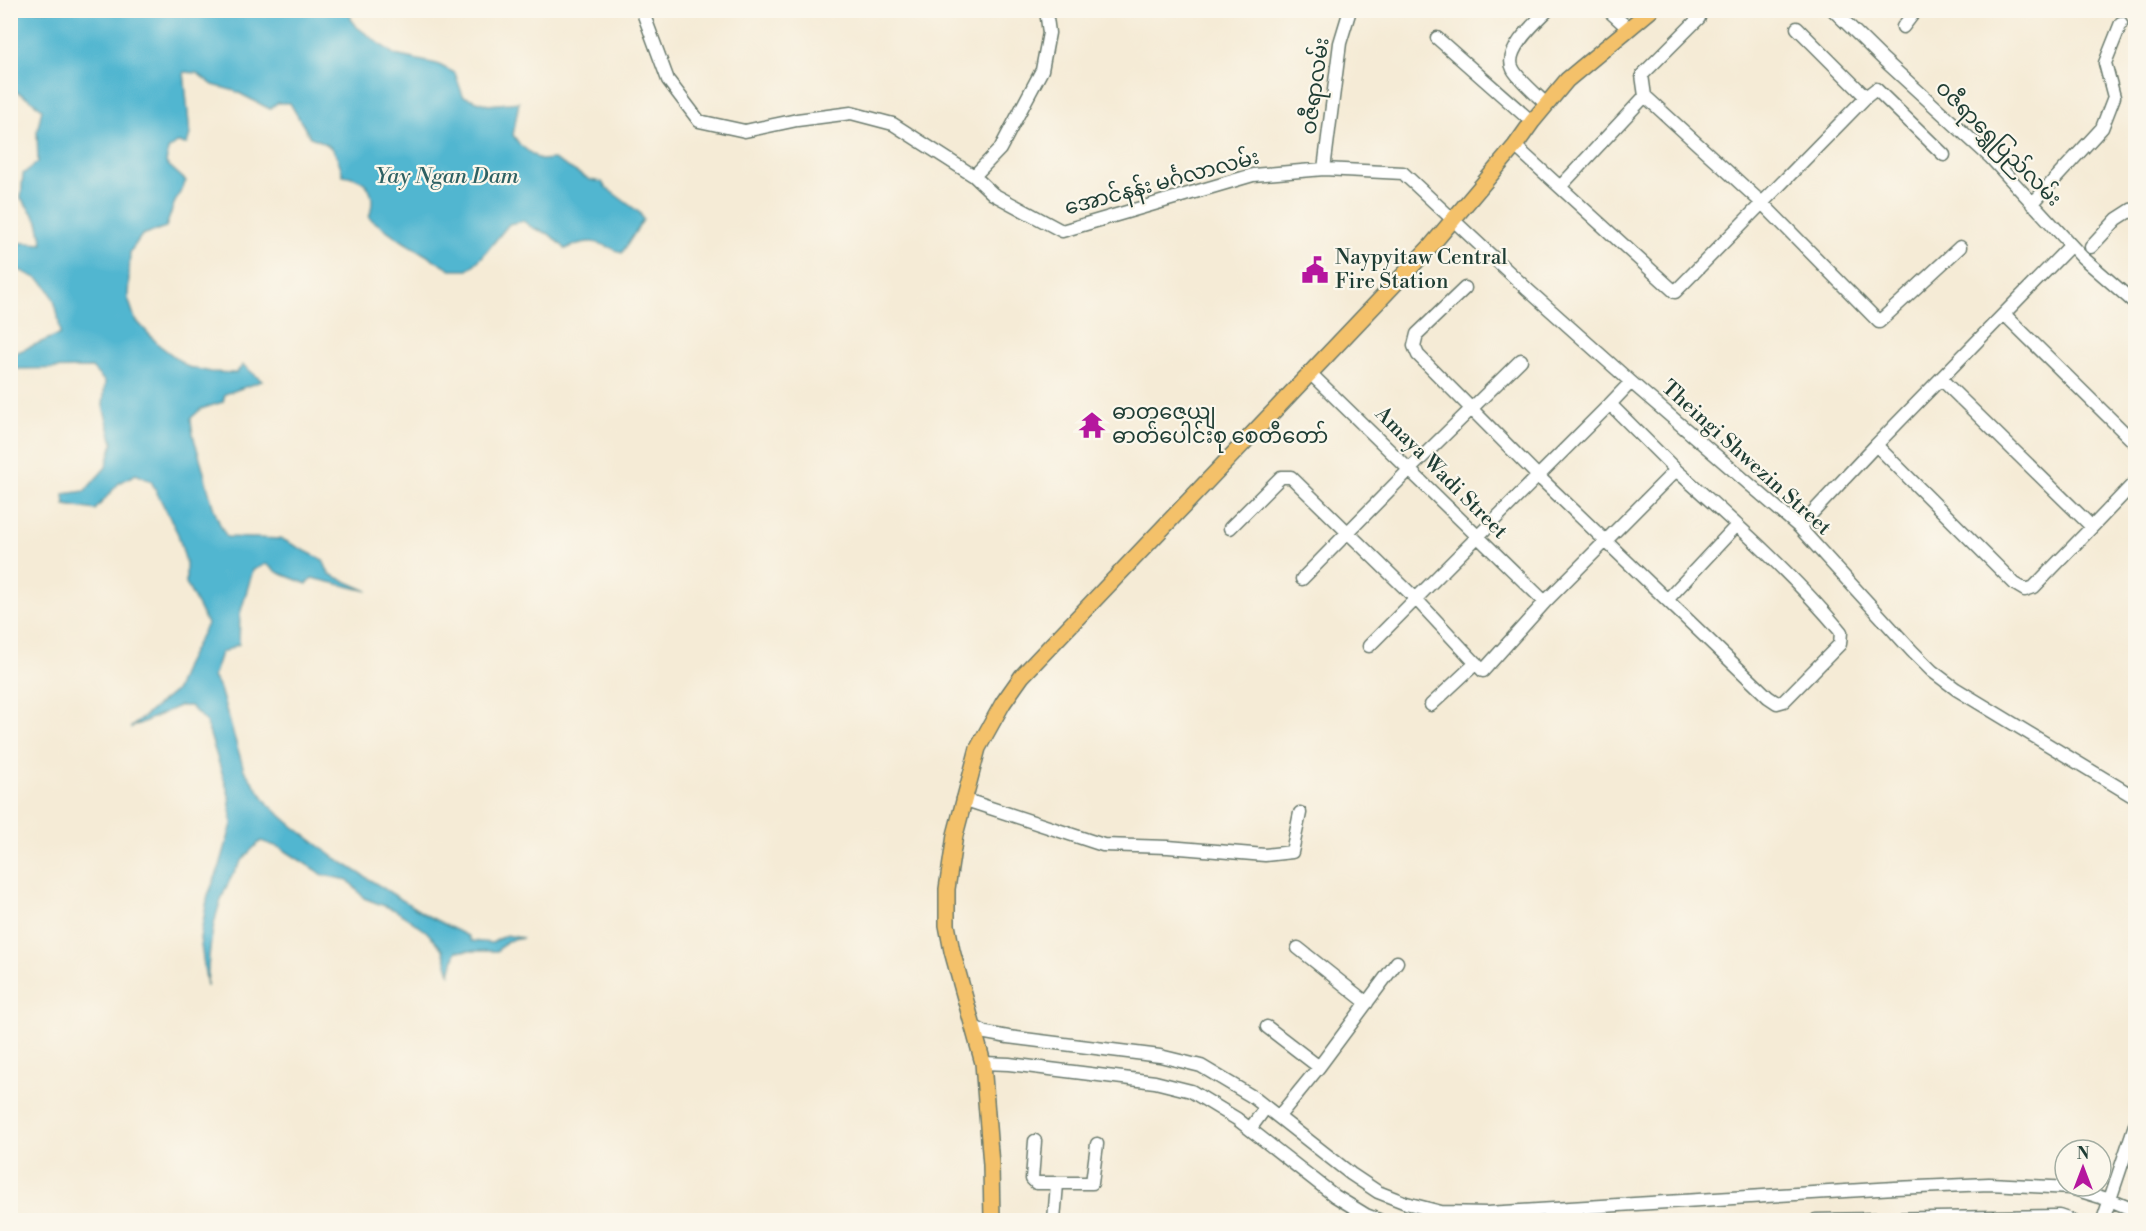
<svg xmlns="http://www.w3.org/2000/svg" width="2146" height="1231" viewBox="0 0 2146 1231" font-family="'Libre Bodoni','Noto Sans Myanmar',serif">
<rect width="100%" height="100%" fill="#fbf7ec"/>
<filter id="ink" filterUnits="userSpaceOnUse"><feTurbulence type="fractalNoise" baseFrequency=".0167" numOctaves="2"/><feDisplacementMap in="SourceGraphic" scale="12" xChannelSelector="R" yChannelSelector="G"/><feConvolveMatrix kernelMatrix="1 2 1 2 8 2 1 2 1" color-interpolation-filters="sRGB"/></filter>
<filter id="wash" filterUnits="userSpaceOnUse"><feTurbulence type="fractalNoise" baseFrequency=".008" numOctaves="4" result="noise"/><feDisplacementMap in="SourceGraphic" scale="24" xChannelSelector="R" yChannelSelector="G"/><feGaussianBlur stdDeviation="1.35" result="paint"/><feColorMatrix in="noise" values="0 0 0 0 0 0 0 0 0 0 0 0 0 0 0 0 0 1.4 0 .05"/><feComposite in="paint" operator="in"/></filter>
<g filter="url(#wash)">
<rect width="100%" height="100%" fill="#f5ebd6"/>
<path fill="#51b6d0" stroke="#387a82" stroke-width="1.5" d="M11 10 350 11 351 19 357 27 395 55 437 64 455 73 463 96 488 105 519 102 513 135 520 145 540 160 554 159 590 180 602 182 605 187 640 213 643 220 622 253C600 242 589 237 566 249L549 234 533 228 523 221 509 224 482 257 468 270H451L404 242 369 218C377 192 369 179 343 175 337 153 334 144 310 137L290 103H277L270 109 235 91 213 85 197 73 184 72 190 134 187 144 177 143 168 150 166 163 186 181 174 204 166 227 142 235 130 252 128 298 135 319 159 345 188 367 211 372 236 373 243 365 262 381 225 394 223 402 201 409 191 418C191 437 199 451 203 469 209 492 214 517 227 537L282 539 323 560 329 574 368 591 312 578 307 584 279 573 266 564 253 570 240 614 239 644 221 653 213 677 220 689 244 770 269 805 293 826 335 858 426 915 468 936 471 941 492 943 506 935 523 938 507 941 497 951H456L450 973 443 950 426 931 395 910 364 898 348 880 323 875 281 848 261 841C218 877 209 933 207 986L200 938 208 895 220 866 232 824 229 795 206 722 190 706H179L130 728 176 690 185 666 207 624 186 583V562L178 534 151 481 136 474 119 483 95 510 65 505 64 494 85 491 106 467 113 443 103 406 105 382 92 368 11 369V355L60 334C59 317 55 292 41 281 32 275 20 271 11 266V242L43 244 38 221 21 198 23 174 38 162 37 132 42 109 28 98 11 89V68L18 46 11 35Z"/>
</g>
<g filter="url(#ink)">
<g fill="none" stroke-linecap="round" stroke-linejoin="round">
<defs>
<path id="minor" d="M642 10 668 80 699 121 745 131 797 120 851 113 893 124 974 176 993 194 1062 231 1253 175 1324 169 1403 173 1528 290 1631 382 1799 527 1912 651 1932 671 1956 689 2136 798
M1608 10 1629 29
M1833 10 1884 60 1990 157 2082 257 2136 304
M1903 27 1916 10
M1797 28 1866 97
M1437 38 1532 122
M1645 96 1762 203 1879 322 1960 247
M1546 104C1538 96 1517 78 1513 69 1503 51 1536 22 1548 10
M1515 146 1675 292 1866 97 1876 89 1944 155
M1324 169 1340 43 1350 10
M974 176 1000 149 1042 70 1049 33 1046 10
M1560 187 1645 96 1642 75 1699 18
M2032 204 2102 128 2114 97 2105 63 2121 23
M2091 247 2117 219 2131 210 2136 214
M1465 288 1417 334 1414 346 1418 355 1538 476 1768 697 1777 703 1784 701 1840 644 1841 632C1793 574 1732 520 1676 470
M2004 314 2136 444
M1309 372 1545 602
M1941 379 2092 527 2136 481
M1610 404 1631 382
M1876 445 2071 245
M1799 527 1876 445 2015 584 2025 590 2034 587 2092 527
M1230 528 1281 477H1291L1416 599 1483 671 1545 602 1676 470 1610 404C1530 484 1449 565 1369 646
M1302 579 1410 469 1521 360
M1667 600 1737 525
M1431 705 1476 663
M963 799 1103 845 1168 847 1265 855 1292 852 1300 813
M1298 948 1367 1003
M973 1026 986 1033 1008 1037 1160 1056 1201 1066 1253 1097 1351 1174 1378 1192 1406 1203 1441 1212 1487 1213 1895 1188 1989 1184 2071 1188 2110 1200 2136 1211
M1267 1027 1319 1067
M983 1063 1009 1064 1155 1082 1191 1091 1237 1119 1335 1196 1366 1215 1379 1220
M1279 1116 1319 1067 1397 962
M1250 1129 1266 1107
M1035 1141 1032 1179 1036 1183H1092L1097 1144
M1054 1220 1057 1184
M1816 1220 2059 1216 2071 1220
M2103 1220 2136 1122"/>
<path id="major" d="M992 1220 991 1165 983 1063 952 951 947 925V889L955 835 978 748 1003 703 1022 676 1430 247 1515 146 1532 122 1567 80 1651 10"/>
</defs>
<use href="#minor" stroke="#6a7a6d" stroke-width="15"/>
<use href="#major" stroke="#6a7a6d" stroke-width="18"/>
<use href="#minor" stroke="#fff" stroke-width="12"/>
<use href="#major" stroke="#f4c16a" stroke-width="15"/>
</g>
</g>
<defs>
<symbol id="civic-bare" viewBox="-9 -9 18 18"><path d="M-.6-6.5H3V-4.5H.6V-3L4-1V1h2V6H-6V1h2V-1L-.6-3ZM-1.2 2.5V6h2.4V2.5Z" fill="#b5179e" stroke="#fbf7ec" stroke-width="2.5" paint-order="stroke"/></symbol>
<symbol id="temple-bare" viewBox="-9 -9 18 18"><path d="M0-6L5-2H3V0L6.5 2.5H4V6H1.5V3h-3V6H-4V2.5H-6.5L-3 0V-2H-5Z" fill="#b5179e" stroke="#fbf7ec" stroke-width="2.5" paint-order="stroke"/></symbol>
</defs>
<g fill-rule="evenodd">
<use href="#civic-bare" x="1296" y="251" width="38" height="38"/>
<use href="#temple-bare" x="1073" y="406" width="38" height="38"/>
</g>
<g text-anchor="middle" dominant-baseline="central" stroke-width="4.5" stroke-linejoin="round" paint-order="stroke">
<g font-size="21" fill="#1f3d34" stroke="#fbf7ec">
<text transform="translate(1316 86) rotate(-82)">ဝဇီရာလမ်း</text>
<text transform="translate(1998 144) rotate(45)">ဝဇီရာရွှေပြည်လမ်း</text>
<text transform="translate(1162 183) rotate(-15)">အောင်နန်း မင်္ဂလာလမ်း</text>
<text transform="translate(1746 458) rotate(42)">Theingi Shwezin Street</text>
<text transform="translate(1441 473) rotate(45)">Amaya Wadi Street</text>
</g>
<g font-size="21" fill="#1f3d34" stroke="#fbf7ec" text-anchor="start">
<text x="1335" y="258">Naypyitaw Central<tspan x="1335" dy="24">Fire Station</tspan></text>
<text x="1112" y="413">ဓာတုဇေယျ<tspan x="1112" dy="24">ဓာတ်ပေါင်းစု စေတီတော်</tspan></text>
</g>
<g font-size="22" font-style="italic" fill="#2e6163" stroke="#fbf7ec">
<text x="447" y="176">Yay Ngan Dam</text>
</g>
</g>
<rect width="2146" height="1231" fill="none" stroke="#fbf7ec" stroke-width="36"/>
<g transform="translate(2083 1168)"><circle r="28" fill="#fbf7ec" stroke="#a3ada2" stroke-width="1.5"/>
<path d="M0-4.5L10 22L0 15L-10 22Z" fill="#b5179e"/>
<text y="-9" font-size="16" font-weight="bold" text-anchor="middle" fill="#1f3d34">N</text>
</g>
</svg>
